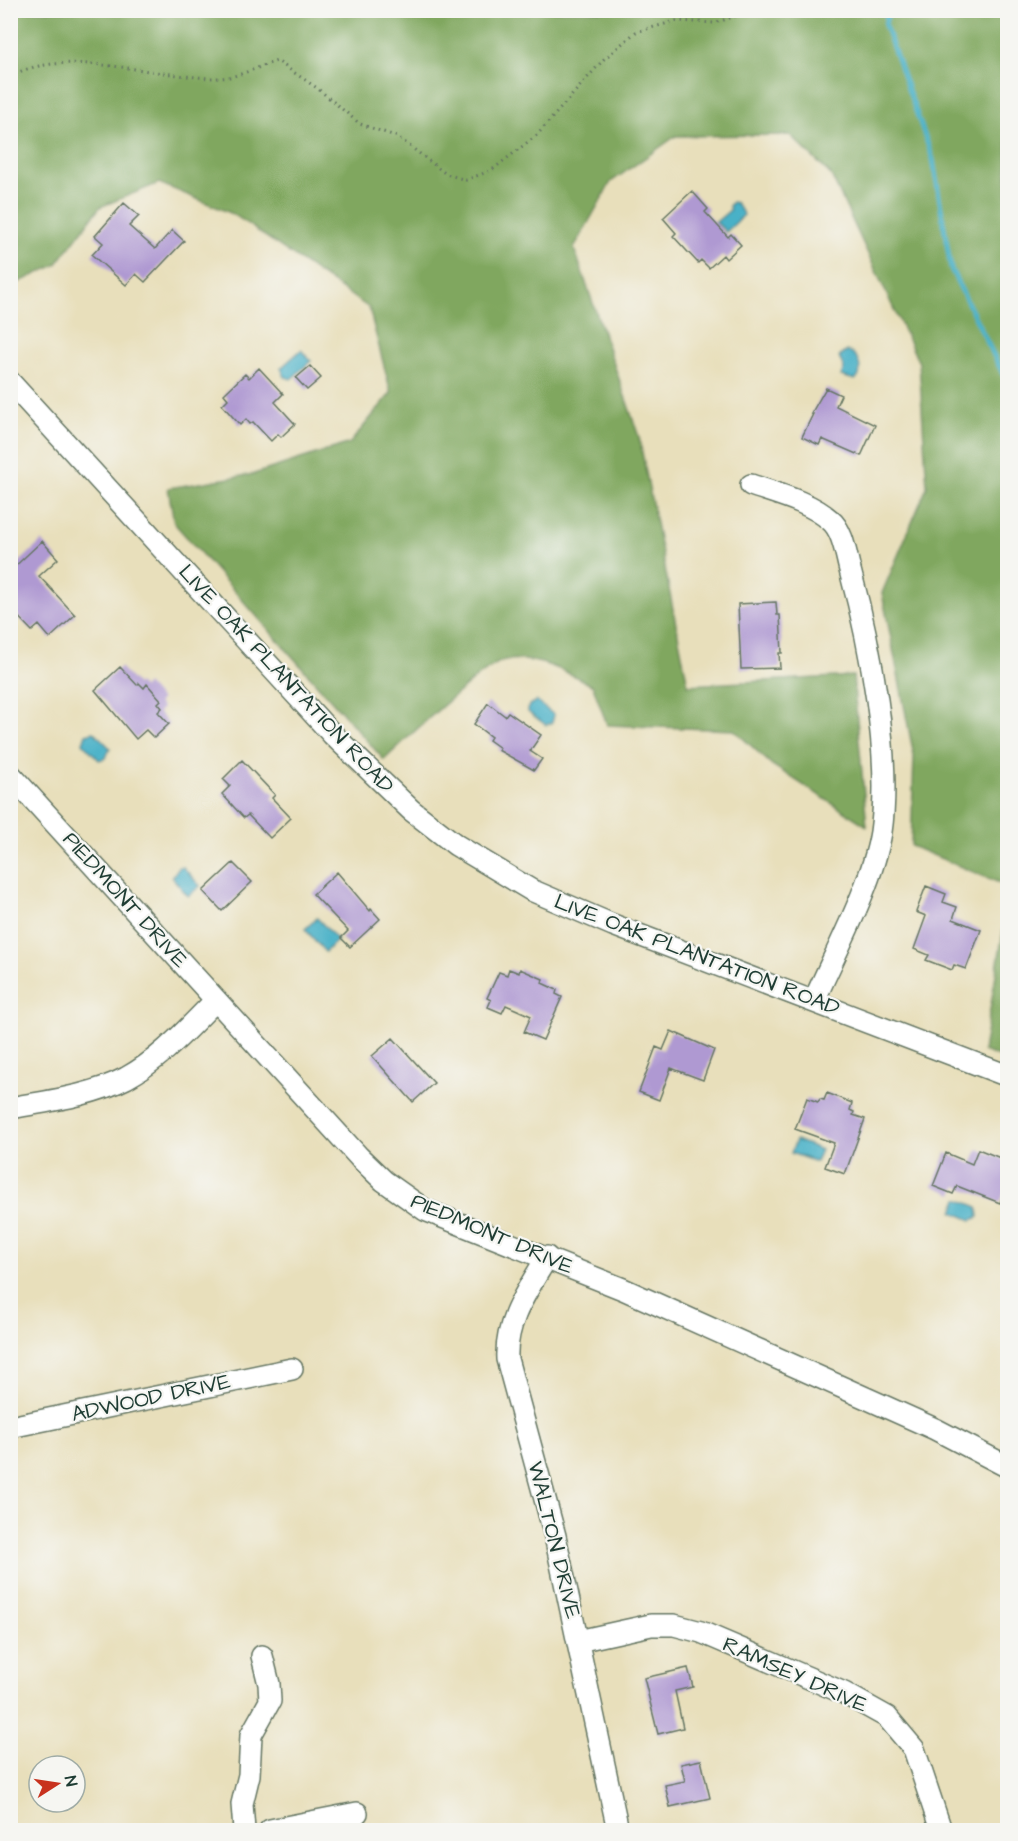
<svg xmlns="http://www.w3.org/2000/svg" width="1018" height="1841" viewBox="0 0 1018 1841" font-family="'Architects Daughter',sans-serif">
<rect width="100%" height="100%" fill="#f6f6f2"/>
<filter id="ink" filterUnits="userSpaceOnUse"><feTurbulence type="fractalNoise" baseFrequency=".0167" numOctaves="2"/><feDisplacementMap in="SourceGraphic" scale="12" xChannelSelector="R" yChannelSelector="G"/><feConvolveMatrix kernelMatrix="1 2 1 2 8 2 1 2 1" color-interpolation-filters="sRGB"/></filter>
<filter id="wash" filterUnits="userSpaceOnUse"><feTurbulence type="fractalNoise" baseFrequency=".008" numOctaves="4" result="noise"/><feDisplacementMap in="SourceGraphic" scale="24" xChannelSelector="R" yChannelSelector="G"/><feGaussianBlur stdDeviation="1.35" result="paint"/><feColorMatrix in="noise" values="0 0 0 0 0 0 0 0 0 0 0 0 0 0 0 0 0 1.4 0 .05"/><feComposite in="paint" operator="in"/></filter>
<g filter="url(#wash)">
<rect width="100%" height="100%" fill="#e8dfbb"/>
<path fill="#80a75e" stroke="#507249" stroke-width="1.5" d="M10 11H1007V886L911 846 914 756 882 593 927 487 919 363 831 175 790 135 676 136 611 182 574 248 639 437 688 685 853 676 867 826 772 765 734 730 607 725 593 686C566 671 539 657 506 660 487 662 403 742 384 760L174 523 168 488 254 474 350 443 391 393 369 308 233 214 159 183 100 207 56 265 11 286Z
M1007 909 1008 1060H1007L983 1051Z"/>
<path fill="#48b1c7" stroke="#34777e" stroke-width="1.5" d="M732 202 736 203 744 215 726 232 716 222 730 210 729 206Z
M301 350 311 361 291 379 285 377 281 368Z
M847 351C859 355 861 365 859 376L855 380 841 376 844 368 839 357Z
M536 701 554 715 552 723 546 725 528 712 529 705Z
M94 732 110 748 106 758 99 760 83 743 86 734Z
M179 867H183L200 886 188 896 172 877Z
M317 918 338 940 325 952 305 929Z
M796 1140 821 1150 816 1162 791 1153Z
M958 1199 978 1207 979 1217 972 1220 953 1212Z"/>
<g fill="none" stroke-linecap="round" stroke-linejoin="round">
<path stroke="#48b1c7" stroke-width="5" d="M888 10 885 25 933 159 951 269 1008 384"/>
</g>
<g id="blocks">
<path fill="#af99d2" d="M692 191 708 209 705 212 728 237 731 234 741 245 726 259 723 255 709 268 701 260 698 263 673 236 676 233 663 218Z
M124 203 139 216 129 226 155 249 172 230 184 241 145 282 136 274 126 285 92 255 103 243 95 236Z
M310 366 321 378 307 390 296 378Z
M259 368 283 394 275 402 295 424 281 437 278 434 271 441 253 422 250 424 246 419 240 425 222 405 228 399 224 394 245 374 249 378Z
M826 388 841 395 836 406 875 425 861 456 822 439 819 445 802 437 813 414H811Z
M42 541 58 559 39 576 75 615 50 638 39 625 32 631 10 608V571Z
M776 602 777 615H780L782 653H779L780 668 741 669 738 604Z
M120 667 137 685 139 683 144 688 147 684 161 700 158 703 162 708 158 712 169 724 154 738 146 730 136 739 95 690Z
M488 703 505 716 508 712 541 735 530 751 542 759 534 770 498 750 500 748 489 740 491 737 474 724Z
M242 760 275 795 272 798 291 818 270 838 248 815 244 818 222 794 230 786 223 779Z
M233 863 252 882 222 911 203 891Z
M337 872 370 911 371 909 380 919 350 947 341 938 348 931 313 894Z
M926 886 946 894 943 902 957 907 953 919 981 930 966 969 954 965 952 970 926 960 929 955 914 949 926 916 916 912Z
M509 969 519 973 520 969 543 979 542 983 557 990 556 994 562 997 543 1040 524 1032 531 1016 506 1005 502 1013 488 1007 491 1000 487 998 499 972 507 975Z
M671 1031 714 1050 703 1080 671 1068 659 1100 639 1092 656 1047 663 1050Z
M393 1038 434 1083 413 1102 372 1056Z
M827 1093 852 1103 850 1110 854 1112 853 1115 865 1119 845 1174 825 1167 834 1143 795 1129 807 1098 818 1102 820 1099 824 1100Z
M978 1149 1008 1161V1184L1000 1203 957 1186 953 1194 933 1186 946 1153 972 1164Z
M688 1668 693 1687 675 1691 683 1728 658 1734 644 1678Z
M701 1760 710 1798 670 1807 665 1785 685 1781 681 1764Z"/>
</g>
</g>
<g filter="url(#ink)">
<use href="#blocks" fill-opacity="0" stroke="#657663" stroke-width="1.5"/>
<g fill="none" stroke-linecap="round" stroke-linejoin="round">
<defs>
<path id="minor" d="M10 382 332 734 411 810 456 845 531 890 613 925 1008 1076
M751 485C777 494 810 502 830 520 843 530 846 555 850 570 870 644 892 757 881 832 873 883 835 953 814 1001
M10 774 359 1157 384 1181 425 1210 623 1289 935 1429 1008 1467
M10 1108C48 1101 91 1096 126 1078 161 1059 188 1028 216 1000
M547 1257C528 1290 505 1320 507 1359L555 1536 618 1830
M10 1427 292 1369
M578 1641 651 1625H674L701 1632 844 1693 887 1717 914 1749 941 1830
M244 1830 242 1804 249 1775 251 1735 270 1701 269 1684 262 1656
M270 1830 357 1813"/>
</defs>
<use href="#minor" stroke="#657663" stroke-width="24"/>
<path stroke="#657663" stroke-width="3" stroke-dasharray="1.5 4.5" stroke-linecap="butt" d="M10 77C60 45 160 79 219 78 237 78 260 66 277 61L317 88 360 124 398 137 446 174 466 180 492 170 537 135 604 59 636 32 676 21 715 23 753 10"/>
<use href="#minor" stroke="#fff" stroke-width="21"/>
</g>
</g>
<g text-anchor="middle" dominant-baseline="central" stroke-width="4.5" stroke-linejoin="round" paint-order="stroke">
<g font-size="22" fill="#1f3d34" stroke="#f6f6f2">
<text transform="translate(286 679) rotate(47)">LIVE OAK PLANTATION ROAD</text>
<text transform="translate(125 900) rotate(48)">PIEDMONT DRIVE</text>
<text transform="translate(697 955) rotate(21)">LIVE OAK PLANTATION ROAD</text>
<text transform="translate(492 1234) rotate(23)">PIEDMONT DRIVE</text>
<text transform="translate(151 1398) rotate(-12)">ADWOOD DRIVE</text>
<text transform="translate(554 1540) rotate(76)">WALTON DRIVE</text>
<text transform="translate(795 1675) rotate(24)">RAMSEY DRIVE</text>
</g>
</g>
<rect width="1018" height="1841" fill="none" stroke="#f6f6f2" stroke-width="36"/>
<g transform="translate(57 1784) rotate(78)"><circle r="28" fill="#f6f6f2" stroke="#a0aca6" stroke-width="1.5"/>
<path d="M0-4.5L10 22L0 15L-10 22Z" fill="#c8321e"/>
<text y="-9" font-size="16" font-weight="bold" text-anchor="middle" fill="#1f3d34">N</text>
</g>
</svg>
